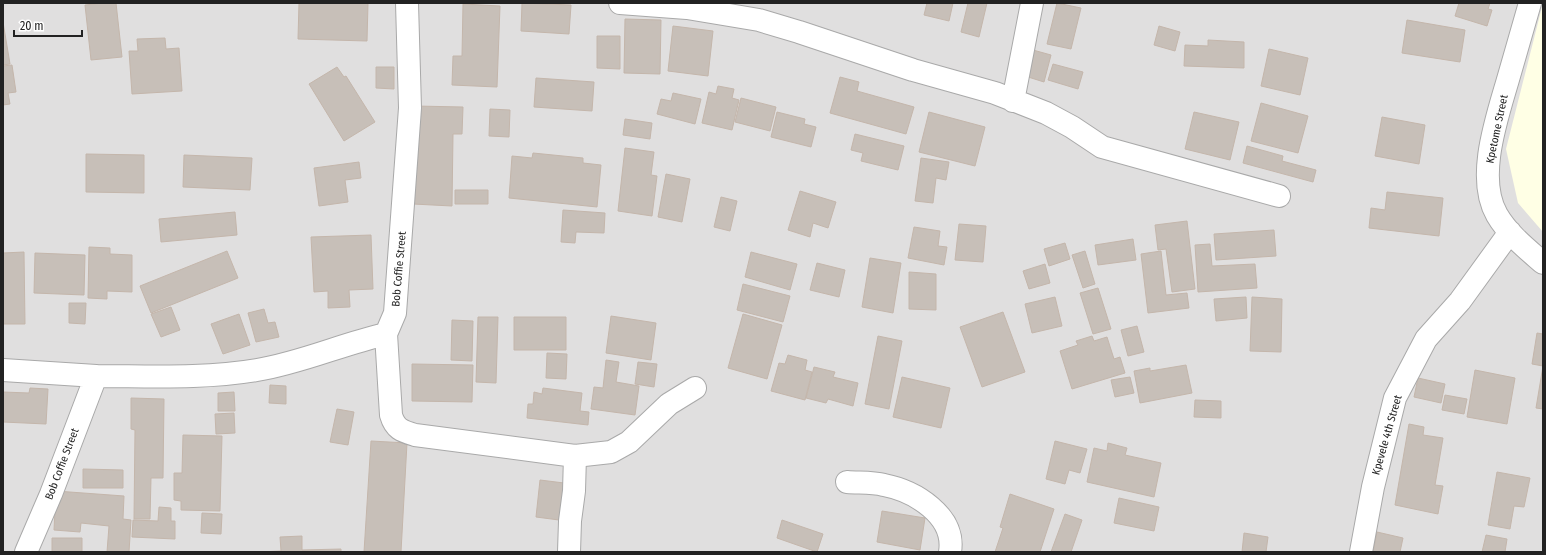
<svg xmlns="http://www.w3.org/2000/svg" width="1546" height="555" viewBox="0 0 1546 555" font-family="'Fira Sans Condensed',sans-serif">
<rect width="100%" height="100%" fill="#f2efe9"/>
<path fill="#e0dfdf" d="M3 3H1543V552H3Z"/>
<path fill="#ffffe5" d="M1543 3V232L1518 203 1506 149Z"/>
<path fill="#c7bfb8" stroke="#c4b6ab" d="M103 3H116L122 57 91 60 85 5Z
M299 3H368L367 41 298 39Z
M522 3 571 5 569 34 521 31Z
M927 3H953L949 21 924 15Z
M968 3H987L979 37 961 32Z
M1057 3 1081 8 1071 49 1047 44Z
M1459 3H1490L1488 9 1492 10 1487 26 1455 16Z
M463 4 500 6 497 87 452 85 453 56H462Z
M625 19 661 20 660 74 624 73Z
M1407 20 1465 30 1460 62 1402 53Z
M3 22 10 64 3 65Z
M673 26 713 31 708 76 668 71Z
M1159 26 1180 32 1175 51 1154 45Z
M597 36H620V69L597 68Z
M165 38 166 49 179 48 182 91 132 94 129 51H138L137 39Z
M1208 40 1244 42V68L1184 66 1185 45 1208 46Z
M1269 49 1308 58 1300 95 1261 86Z
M1033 50 1051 55 1044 82 1025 76Z
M1053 64 1083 72 1078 89 1048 80Z
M12 65 16 92 8 93 10 104 3 105V66Z
M337 67 344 77 346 76 375 122 344 141 309 84Z
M376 67H394V89L376 88Z
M840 77 859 82 857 91 914 107 906 134 830 113Z
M536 78 594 82 592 111 534 107Z
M718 86 734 89 732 98 739 100 732 130 702 123 709 92 716 94Z
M673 93 701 99 695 124 657 114 661 99 671 101Z
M741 98 776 107 770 131 735 122Z
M1261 103 1308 116 1298 153 1251 141Z
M415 106 463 107 462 134H453L452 206 413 204Z
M490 109 510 110 509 137 489 136Z
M777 112 805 119 804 124 816 127 811 147 771 137Z
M929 112 985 127 975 166 919 152Z
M1194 112 1239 122 1230 160 1185 149Z
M1382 117 1425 125 1419 164 1375 156Z
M625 119 652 123 650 139 623 135Z
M855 134 904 146 898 170 861 161 863 153 851 150Z
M1247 146 1283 156 1282 161 1316 170 1313 182 1243 163Z
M625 148 654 152 651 175 657 176 652 216 618 211Z
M533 153 583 158V163L601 165 597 207 509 198 512 156 532 158Z
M86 154 144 155V193L86 192Z
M184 155 252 158 250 190 183 187Z
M921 158 949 162 946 180 936 178 933 203 915 201Z
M359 162 361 178 345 180 348 202 319 206 314 168Z
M666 174 690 179 682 222 658 217Z
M455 190H488V204H455Z
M800 191 836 202 828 228 813 223 810 237 788 230Z
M1387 192 1443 198 1439 236 1369 228 1371 208 1385 210Z
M721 197 737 201 730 231 714 227Z
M563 210 605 213 604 233 576 232 575 243 561 242Z
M235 212 237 235 161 242 159 219Z
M1187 221 1195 289 1172 292 1166 249 1158 250 1155 225Z
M959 224 986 226 983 262 955 260Z
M914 227 940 231 938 246 947 247 944 265 908 258Z
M1274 230 1276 256 1216 260 1214 234Z
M371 235 373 289 349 290 350 307 328 308V291L314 292 311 237Z
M1133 239 1136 260 1098 265 1095 245Z
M1065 243 1070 259 1049 266 1044 249Z
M1210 244 1212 266 1255 264 1257 288 1198 292 1195 245Z
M89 247 110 248V254L132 255V292L107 291V299L88 298Z
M227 251 238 278 151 313 140 286Z
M1085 251 1095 284 1083 288 1072 255Z
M1161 251 1166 295 1187 293 1189 308 1148 313 1141 254Z
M24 252 25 324H3V253Z
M751 252 797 264 790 290 745 277Z
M35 253 85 255 84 295 34 293Z
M870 258 901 263 893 313 862 307Z
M817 263 845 270 839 297 810 290Z
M1045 264 1050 283 1029 289 1023 271Z
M909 272 936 274V310L909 309Z
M743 284 790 296 783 322 737 310Z
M1098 288 1111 329 1093 334 1080 293Z
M1055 297 1062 326 1032 333 1025 304Z
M1246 297 1247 318 1216 321 1214 299Z
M1252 297 1282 299 1281 352 1250 351Z
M69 303H86L85 324 69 323Z
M171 307 180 330 161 337 151 314Z
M264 309 268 323 275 322 279 337 256 342 248 313Z
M1003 312 1025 372 982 387 960 327Z
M239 314 250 345 223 354 211 324Z
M743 314 782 325 767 379 728 368Z
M611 316 656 323 651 360 606 353Z
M478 317H498L496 383 476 382Z
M514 317H566V350H514Z
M452 320 473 321 472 361 451 360Z
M1137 326 1144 352 1128 356 1121 330Z
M1537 333 1543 334V409L1536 408 1543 366 1532 364Z
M878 336 902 341 889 409 865 404Z
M1092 336 1094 341 1107 337 1114 359 1120 357 1125 373 1072 389 1060 351 1078 345 1076 341Z
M547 353 567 354 566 379 546 378Z
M788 355 807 360 805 370 812 372 805 400 771 391 779 363 785 364Z
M606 360 619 362 616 382 639 386 635 415 591 409 594 387 603 388Z
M638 362 657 364 654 387 635 384Z
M412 364 473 365 472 402 412 401Z
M1186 365 1192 393 1140 403 1134 371 1150 368V371Z
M814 367 835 372 833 377 858 383 853 406 828 399 826 403 806 398Z
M1475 370 1515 378 1507 424 1467 417Z
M902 377 950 388 941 428 893 417Z
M1130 377 1134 393 1115 397 1111 380Z
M1418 378 1445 384 1441 403 1414 397Z
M270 385 286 386V404L269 403Z
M30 388 48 389 46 424 3 422V392L29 393Z
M543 388 582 393 580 411 589 412 588 425 527 418 528 404H533L534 392 542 394Z
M234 392 235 411H218V393Z
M1445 395 1467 399 1464 414 1442 410Z
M131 398 164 399 163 478H151L150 519H134L135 430 131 429Z
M1195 400 1221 401V418L1194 417Z
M337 409 354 412 348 445 330 442Z
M234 413 235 433 216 434 215 414Z
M1409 424 1424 427 1423 435 1443 438 1435 485 1443 486 1438 514 1395 505Z
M183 435 222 436 220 511 181 510V501L174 500V473H182Z
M371 441 407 443 401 552H364Z
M1055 441 1087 449 1080 473 1069 470 1065 484 1046 479Z
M1108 443 1127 448 1125 455 1161 463 1154 497 1087 482 1094 448 1107 451Z
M83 469 123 470V488H83Z
M1497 472 1530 478 1524 507 1514 506 1510 529 1488 525Z
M540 480 564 483 559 520 536 517Z
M56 491 124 496 123 519 131 520 129 552H107L109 526 81 523 80 532 54 530Z
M1010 494 1054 509 1040 552H995L1003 528 1000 527Z
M1119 498 1159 507 1154 531 1114 523Z
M159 507 171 508V521H175V539L132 537 133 520 158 521Z
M882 511 925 518 920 550 877 542Z
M202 513 222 514 221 534 201 533Z
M1065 514 1082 520 1071 552H1051Z
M782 520 823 534 817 552 777 538Z
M1377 532 1403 538 1400 552H1373Z
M1244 533 1268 537 1266 552H1242Z
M1486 535 1507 539 1505 552H1482Z
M302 536V550L341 549V552H258L281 551 280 537Z
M52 538H82V552H52Z"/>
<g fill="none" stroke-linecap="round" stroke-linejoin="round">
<defs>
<path id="minor" d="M620 3 687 8 759 20 799 32 913 70 995 93 1046 113 1072 127 1102 147 1279 196
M1530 3C1523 27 1516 52 1509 76 1498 115 1475 177 1497 215 1508 234 1527 249 1543 263
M1013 101 1032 3
M386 334 391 415C395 429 402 431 415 435L575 456 611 452 629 442 669 404 695 388
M3 370 96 376
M847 482C859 483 872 482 884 485 915 491 956 516 950 552
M26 552 51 494 96 376C150 376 204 379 257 370 301 363 342 344 386 334L395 313 410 108 407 3
M569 552 570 521 574 491 575 456
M1361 552 1373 487 1395 398 1426 339 1460 301 1510 232"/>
</defs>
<use href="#minor" stroke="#a9a9a9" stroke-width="24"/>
<use href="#minor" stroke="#fff" stroke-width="22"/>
</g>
<g text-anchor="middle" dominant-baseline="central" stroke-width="4" stroke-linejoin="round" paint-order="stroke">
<g font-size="11" fill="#222" stroke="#fff">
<text transform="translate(1497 129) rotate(-78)">Kpetome Street</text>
<text transform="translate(399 269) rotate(-85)">Bob Coffie Street</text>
<text transform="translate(1387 435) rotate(-74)">Kpevele 4th Street</text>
<text transform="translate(62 464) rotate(-69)">Bob Coffie Street</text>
</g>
</g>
<rect width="1546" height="555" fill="none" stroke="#222222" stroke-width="8"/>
<path d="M14 30v6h68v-6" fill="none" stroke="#222222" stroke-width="2"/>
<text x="20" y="30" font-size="12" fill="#222222" stroke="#ffffff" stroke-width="3" paint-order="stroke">20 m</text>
</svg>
